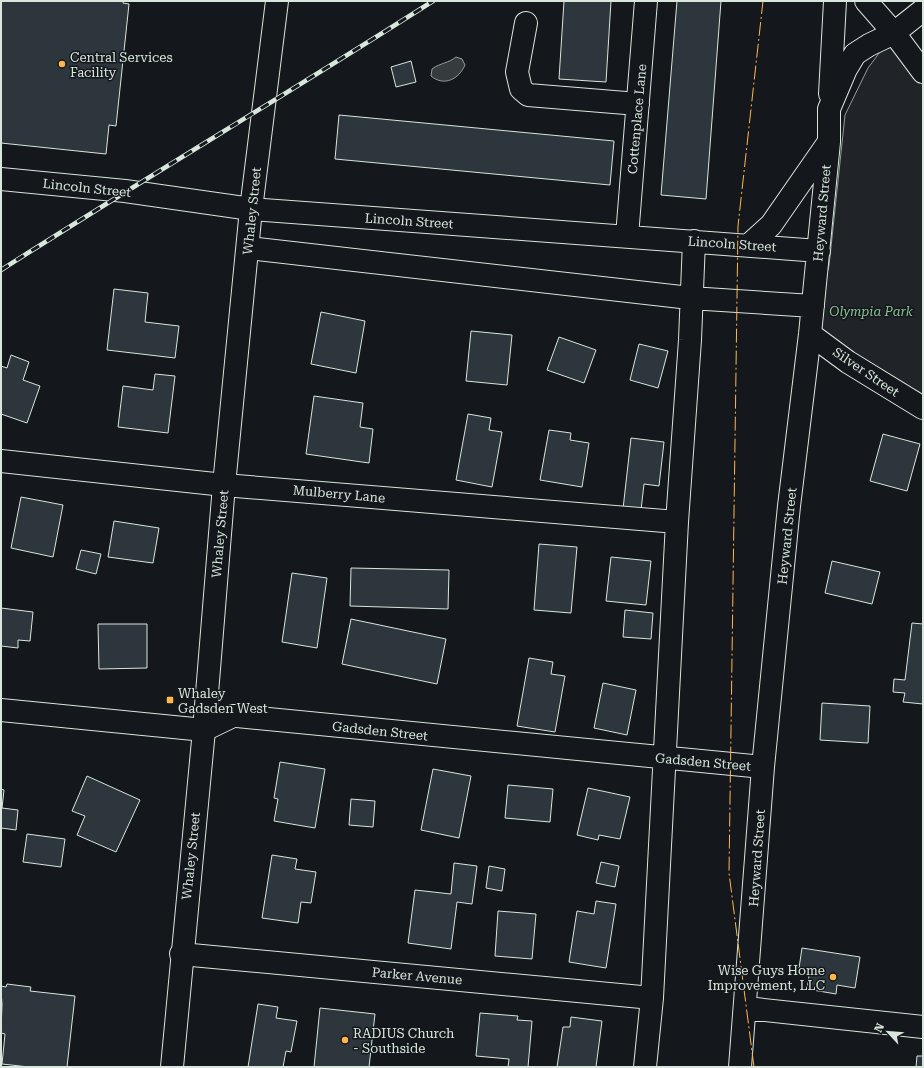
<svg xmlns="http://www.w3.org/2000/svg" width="924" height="1068" viewBox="0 0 924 1068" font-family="'Roboto Serif',serif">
<rect width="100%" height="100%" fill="#14181c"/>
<path fill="#202428" stroke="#939e99" d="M894 33 923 67V408L810 334 829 266 845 115 868 68Z"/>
<path fill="#363b3e" stroke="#939e99" d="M456 57 462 59 465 65C459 79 444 87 431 76L432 69C440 63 449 63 456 57Z"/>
<path fill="#2c363c" stroke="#d8e6dc" d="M1 1H123V3L129 4 116 126 109 125 106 154 1 143Z
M564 1H611L606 82 559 79Z
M677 1H721L706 199 661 195Z
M411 61 416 82 396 87 391 67Z
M339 115 614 141 610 185 335 159Z
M114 289 148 293 145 322 179 326 175 358 107 350Z
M321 312 365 321 356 373 311 364Z
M471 331 512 335 507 385 466 381Z
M559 337 596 350 584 383 547 370Z
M639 344 668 351 658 388 630 380Z
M11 355 29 362 23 380 40 386 27 423 1 414V366L7 368Z
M155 374 175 376 168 433 118 427 123 386 153 390Z
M314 396 363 403 360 427 373 429 369 463 306 454Z
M468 414 491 418 489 430 502 432 492 487 456 480Z
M549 430 571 433 570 440 589 443 582 487 540 480Z
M883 434 920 444 907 491 870 481Z
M631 438 664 442 659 486 644 484 641 510 623 509Z
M21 497 63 505 53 557 11 548Z
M114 521 159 528 153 563 108 557Z
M539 544 577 547 571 613 534 610Z
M81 550 101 554 96 574 76 569Z
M611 557 651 561 646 605 606 601Z
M832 561 880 572 872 604 825 593Z
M351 568 449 570 448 609 350 606Z
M292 573 327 578 317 648 282 642Z
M1 608 33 612 30 641 18 640V648L1 646Z
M625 610 653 613 651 639 623 637Z
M351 619 446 639 437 684 342 664Z
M912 623 923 624V704L903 702 905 693 893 692 894 679 905 680Z
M98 624H147V668L99 669Z
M529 658 553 662 551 674 565 676 555 732 517 726Z
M603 683 636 690 627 735 594 728Z
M822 703 870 706 868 743 820 740Z
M280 762 325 769 315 828 274 821 278 799 274 798Z
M433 769 471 776 459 838 421 830Z
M87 776 140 800 116 852 77 835 85 816 72 811Z
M508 785 553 789 550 822 505 818Z
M588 788 630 797 620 839 599 835 598 840 577 835Z
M1 789 4 790 2 808 18 810 16 830 1 828Z
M351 799 375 801 373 827 349 825Z
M27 834 65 839 61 867 23 862Z
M272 855 297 859 295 869 316 872 311 903 301 902 298 923 262 918Z
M601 862 619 866 615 887 596 883Z
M454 863 477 866 472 904 457 902 451 949 408 943 415 890 451 894Z
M489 866 505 869 502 891 486 888Z
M596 901 616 904 606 968 569 962 577 911 594 914Z
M498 911 536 914 532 959 495 956Z
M802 948 860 957 855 988 837 985 836 994 807 989 810 969 799 968Z
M7 984 31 987 30 991 75 996 67 1067H29L2 1064 5 1034 1 1033 2 1004 1 991V986L6 987Z
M258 1004 278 1007 276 1018 297 1021 291 1052 286 1051 283 1067H248Z
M320 1008 375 1014 369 1067H314Z
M480 1013 518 1016 517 1020 532 1021 528 1067H508L509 1059 476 1056Z
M571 1017 602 1021 596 1067H557L563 1027H570Z
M917 1056H923V1067H916Z"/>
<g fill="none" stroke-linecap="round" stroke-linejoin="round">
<defs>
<path id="minor" d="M866 1 894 33 923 72
M526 23 517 72 521 89 528 95 638 104
M830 94 835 1
M1 179 125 191 251 209 819 251
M627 236 646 1
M749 245 771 225 828 143
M248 248 690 298 813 306
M810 334 848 362 923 408
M1 461 224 485 677 522
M1 710 204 730 233 716H237L763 767
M181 954 652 998
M746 1008 923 1027
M645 1067 652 998 677 522 690 340 694 241
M740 1067 763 767 789 506 810 334 829 142V109L846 69 855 54 869 45 894 33 923 10"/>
<path id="major" d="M172 1067 204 730 224 485 251 209 277 1"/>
</defs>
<use href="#minor" stroke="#d8e6dc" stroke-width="24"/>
<use href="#major" stroke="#d8e6dc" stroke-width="24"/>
<use href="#minor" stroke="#14181c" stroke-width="22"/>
<use href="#major" stroke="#14181c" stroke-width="22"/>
<defs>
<path id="rail" d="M1 270C144 179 290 92 433 1"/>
</defs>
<use href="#rail" stroke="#d8e6dc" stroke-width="4.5"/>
<use href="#rail" stroke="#14181c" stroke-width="3" stroke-dasharray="9" stroke-linecap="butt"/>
<path stroke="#ffb74d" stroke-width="1" stroke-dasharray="14 3 2 3" stroke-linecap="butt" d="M754 1067 729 873 738 226 763 1"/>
</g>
<g fill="#ffb74d" stroke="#14181c" stroke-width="1.5">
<circle cx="62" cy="64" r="4"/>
<rect x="166" y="696" width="8" height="8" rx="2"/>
<circle cx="833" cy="977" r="4"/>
<circle cx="345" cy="1040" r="4"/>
</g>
<g text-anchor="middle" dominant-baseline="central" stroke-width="3" stroke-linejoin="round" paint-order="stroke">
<g font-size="13" fill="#d8e6dc" stroke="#14181c" text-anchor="start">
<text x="70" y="57">Central Services<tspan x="70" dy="15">Facility</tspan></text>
<text x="178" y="693">Whaley<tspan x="178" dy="15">Gadsden West</tspan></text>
<text x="825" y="970" text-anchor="end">Wise Guys Home<tspan x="825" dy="15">Improvement, LLC</tspan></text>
<text x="353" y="1033">RADIUS Church<tspan x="353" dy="15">- Southside</tspan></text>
</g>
<g font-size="13" fill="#d8e6dc" stroke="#14181c">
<text transform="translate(637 119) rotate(-85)">Cottenplace Lane</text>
<text transform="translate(87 188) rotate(6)">Lincoln Street</text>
<text transform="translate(252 211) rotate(-84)">Whaley Street</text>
<text transform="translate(822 213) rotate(-85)">Heyward Street</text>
<text transform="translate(409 221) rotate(4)">Lincoln Street</text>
<text transform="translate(732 244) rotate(4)">Lincoln Street</text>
<text transform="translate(866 372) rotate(34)">Silver Street</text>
<text transform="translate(339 494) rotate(5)">Mulberry Lane</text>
<text transform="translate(220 534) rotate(-85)">Whaley Street</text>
<text transform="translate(787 536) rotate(-84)">Heyward Street</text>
<text transform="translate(380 731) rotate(6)">Gadsden Street</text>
<text transform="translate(703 762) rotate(5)">Gadsden Street</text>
<text transform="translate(191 856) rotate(-84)">Whaley Street</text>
<text transform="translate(757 858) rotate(-86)">Heyward Street</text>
<text transform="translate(417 976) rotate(5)">Parker Avenue</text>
</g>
<g font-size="13" font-style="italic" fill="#8ac095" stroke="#14181c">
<text x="871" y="311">Olympia Park</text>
</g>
</g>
<rect width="924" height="1068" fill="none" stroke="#d8e6dc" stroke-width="4"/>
<g transform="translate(888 1032) rotate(296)" stroke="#14181c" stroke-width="3" paint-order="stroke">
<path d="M0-3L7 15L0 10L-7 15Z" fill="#d8e6dc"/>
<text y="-6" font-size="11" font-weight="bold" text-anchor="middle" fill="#d8e6dc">N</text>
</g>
</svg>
